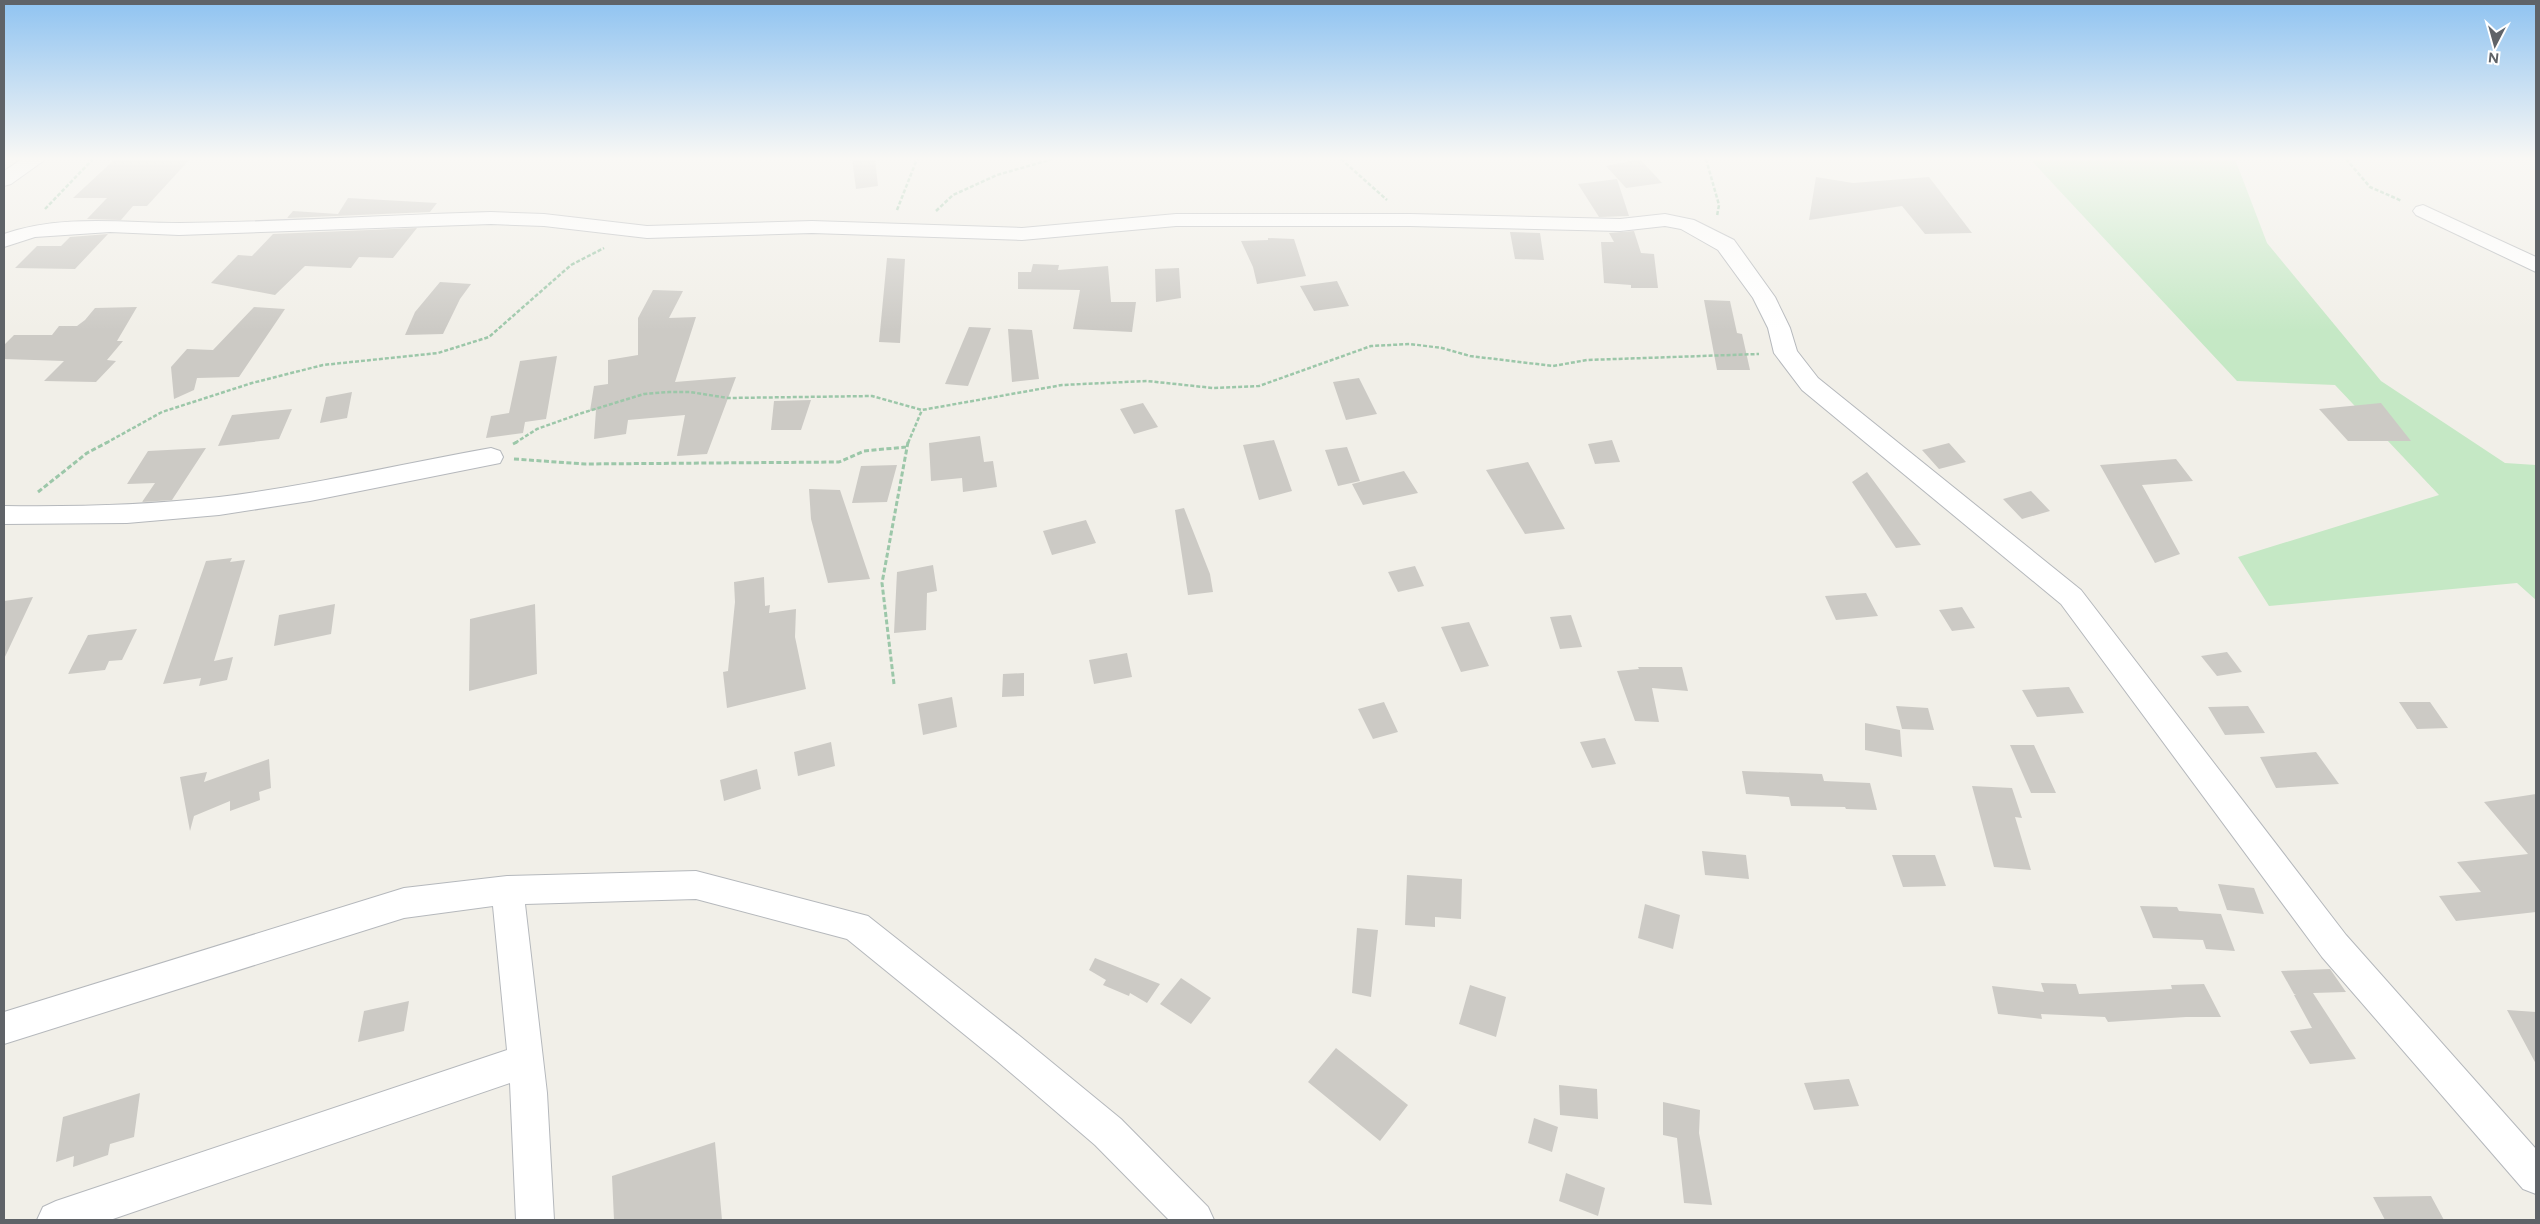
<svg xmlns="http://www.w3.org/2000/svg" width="2540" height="1224" viewBox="0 0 2540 1224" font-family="Figtree,sans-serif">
<rect width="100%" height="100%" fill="#f1efe8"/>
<path fill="#c5e8c5" d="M2030 159H2235L2267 243 2381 381 2505 463 2536 465V600L2517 583 2269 606 2238 557 2439 495 2335 385 2237 381Z"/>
<path fill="#cccac5" d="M115 159H190L147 206H133L121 220 87 219 107 198H73Z
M852 159H875L878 186 856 189Z
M1640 159 1662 183 1626 188 1606 166Z
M1816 177 1853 183 1929 177 1972 233 1925 234 1902 206 1809 220Z
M1617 179 1629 216 1599 217 1578 184Z
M348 198 437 203 430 212 287 218 293 211 338 214Z
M417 228 393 258 359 257 351 268 305 266 275 295 211 283 238 255 252 256 273 234Z
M1634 231 1641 253 1654 254 1658 288H1631V285L1604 283 1601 242H1614L1609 233Z
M1510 232 1540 233 1544 260 1515 259Z
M108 234 75 269 15 268 37 246H61L70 237Z
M1268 238 1294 239 1306 276 1257 284 1253 267 1241 241 1268 240Z
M887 258 905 259 900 343 879 342Z
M1033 264 1059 265 1058 270 1108 266 1111 302H1136L1132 332 1073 329 1080 290 1018 289V272H1031Z
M1179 268 1181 298 1156 302 1155 269Z
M1337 281 1349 306 1314 311 1300 286Z
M440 282 471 284 460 299 443 334 405 335 415 312Z
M653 290 683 291 669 318 696 317 675 382 736 377 707 454 677 456 685 415 628 420 626 434 594 439 596 410 590 411 594 386 608 384V360L638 355V318Z
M1704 300 1730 301 1737 333 1742 334 1750 370H1717Z
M137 307 117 341H123L107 360 116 361 96 382 44 381 64 361 4 359V345L14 335H52L59 326H77L85 320 95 308Z
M254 307 285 309 239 377 197 378 194 390 174 399 171 367 187 349 213 350Z
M969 327 991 328 968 386 945 384Z
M1008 329 1032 330 1039 379 1012 382Z
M557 356 546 419 525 422 523 433 486 438 491 416 509 413 520 361Z
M1359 378 1377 414 1346 420 1333 382Z
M352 392 347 418 320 423 326 397Z
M811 400 801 430H771L774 401Z
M1143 403 1158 427 1134 434 1120 409Z
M2381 403 2411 441H2348L2319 409Z
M292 409 279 439 218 446 232 415Z
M980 436 984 462 993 461 997 487 963 492 962 478 931 481 929 443Z
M1274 440 1292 491 1259 500 1243 445Z
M1612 440 1620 462 1595 464 1588 444Z
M1949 443 1966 462 1939 469 1922 450Z
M1347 447 1360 481 1338 486 1325 450Z
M206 448 172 500 142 502 155 483 127 484 148 451Z
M2176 459 2193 481 2142 485 2180 554 2155 563 2100 465Z
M1528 462 1565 529 1525 534 1486 470Z
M897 465 887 502 852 503 861 466Z
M1404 471 1418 493 1363 505 1352 484Z
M1867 472 1921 545 1896 548 1852 482Z
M809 489 840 490 870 579 828 583 811 519Z
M2031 491 2050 511 2022 519 2003 499Z
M1184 508 1210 574 1213 592 1188 595 1175 510Z
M1086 520 1096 543 1052 555 1043 531Z
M232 558 230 562 245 560 214 661 233 657 227 680 199 686 201 678 163 684 206 561Z
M933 565 937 591 927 593 926 630 894 633 897 572Z
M1415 566 1424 586 1398 592 1388 572Z
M764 577 765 606 770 605 769 613 796 609 795 637 806 689 727 708 723 672 728 671 735 602 734 582Z
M1866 593 1878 616 1836 620 1825 596Z
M33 597 4 659V601Z
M335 604 331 634 274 646 279 615Z
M535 604 537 674 469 691 470 619Z
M1962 607 1975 628 1952 631 1939 610Z
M1571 615 1582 647 1560 649 1550 617Z
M1469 622 1489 666 1461 672 1441 627Z
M137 629 122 660 109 661 105 670 68 674 88 635Z
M2227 652 2242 672 2217 676 2201 656Z
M1127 653 1132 677 1094 684 1089 660Z
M1638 667H1682L1688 691 1652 688 1659 722 1635 721 1617 671 1639 669Z
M1024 673V696L1002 697 1003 674Z
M2069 687 2084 713 2037 717 2022 690Z
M952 697 957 727 923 735 918 704Z
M1384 702 1398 732 1373 739 1358 709Z
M2399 702H2430L2448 728 2417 729Z
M1896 706 1928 708 1934 730 1902 729Z
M2248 706 2265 733 2225 735 2208 707Z
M1865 723 1900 730 1902 757 1865 750Z
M1605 738 1616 764 1592 768 1580 742Z
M831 742 835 766 798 776 794 752Z
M2010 745H2034L2056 793H2031Z
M2316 752 2339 784 2276 788 2260 757Z
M269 759 271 788 259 792 260 800 230 811V801L194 816 190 831 180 777 207 772 204 782Z
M757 769 761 789 724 801 720 780Z
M1742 771 1822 774 1824 781 1870 783 1877 810 1846 809 1845 807 1791 806 1789 797 1746 794Z
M1972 786 2012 788 2022 818 2015 817 2031 870 1994 867Z
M2536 794V912L2456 921 2439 896 2481 892 2457 862 2528 854 2484 802Z
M1702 851 1746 855 1749 879 1705 875Z
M1892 855H1935L1946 886 1903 887Z
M1407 875 1462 879 1461 919 1435 917V927L1405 925Z
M2218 884 2254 888 2264 914 2227 910Z
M1645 904 1680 915 1673 949 1638 938Z
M2140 906 2177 907 2179 911 2221 914 2235 951 2206 949 2203 940 2153 938Z
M1357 928 1378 930 1371 997 1352 993Z
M1095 958 1160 984 1147 1003 1130 993 1129 996 1103 985 1106 980 1089 970Z
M2330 969 2346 992 2313 993 2356 1059 2310 1064 2290 1031 2312 1028 2294 995 2296 994H2294L2281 971Z
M1181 978 1211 998 1191 1024 1160 1004Z
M2041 983 2076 984 2079 994 2172 989 2171 985 2204 984 2221 1017H2186L2108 1022 2105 1017 2041 1014 2042 1019 1998 1014 1992 986 2044 992Z
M1470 985 1506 997 1496 1037 1459 1024Z
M409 1001 404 1031 358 1042 364 1011Z
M2507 1010 2536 1012V1064Z
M1336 1048 1408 1105 1380 1141 1308 1082Z
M1849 1079 1859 1106 1814 1110 1804 1083Z
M1559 1085 1597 1089 1598 1119 1560 1115Z
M140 1093 134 1137 110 1144 108 1155 73 1167 74 1156 56 1162 63 1117Z
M1663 1102 1700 1110 1699 1133 1712 1205 1684 1203 1677 1138 1663 1135Z
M1534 1118 1558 1127 1552 1152 1528 1143Z
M715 1142 722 1220H614L612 1176Z
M1566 1173 1605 1188 1598 1216 1559 1201Z
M2431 1196 2444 1220H2385L2373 1197Z"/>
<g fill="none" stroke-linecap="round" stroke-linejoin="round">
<defs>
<path id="minor" d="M22 159H46L11 184 4 186V171Z
M2423 205 2536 257V272L2416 215 2413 211 2416 207Z
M491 212 544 214 647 226 812 221 1022 228 1176 214H1410L1620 219 1665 214 1694 220 1734 240 1775 297 1790 328 1797 351 1818 378 2081 590 2346 935 2536 1149V1194L2523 1189 2322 957 2061 604 1802 390 1774 353 1768 328 1753 298 1718 250 1681 229 1665 226 1620 231 1410 226H1176L1022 240 812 233 647 238 544 226 491 224 179 235 110 232 35 237 4 247V234C61 214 121 223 180 223 284 222 388 215 491 212Z
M491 448 500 451 503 457 500 463 310 501 219 515 127 523 4 524V506C76 507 148 505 219 497 311 486 400 464 491 448Z
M696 871 868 916 1021 1037 1121 1119 1208 1207 1214 1220H1169L1095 1145 997 1061 847 939 696 899 525 904 547 1093 554 1220H516L510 1083 110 1220H37L43 1207 56 1201 507 1050 493 906 404 918 4 1044V1012L404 888 507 876Z"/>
</defs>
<use href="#minor" stroke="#b5b8bc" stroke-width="2"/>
<path stroke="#9cc7a9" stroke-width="2.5" stroke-dasharray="4 2" stroke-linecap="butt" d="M1341 159 1387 200
M1706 159 1719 205 1717 216
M2346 159 2370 187 2402 201
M45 209 93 159
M897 210 917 159
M936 211 953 195 997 175 1053 159
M106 443 162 412 252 383 323 365 438 353 489 337 571 265 604 248
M515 443 537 429 582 413 644 394 669 392H690L728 398 872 396 922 410 1062 385 1147 381 1213 388 1259 386 1371 346 1410 344 1442 348 1470 356 1553 366 1587 360 1759 354
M908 443 922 410"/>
<path stroke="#9cc7a9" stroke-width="3" stroke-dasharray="5 2.5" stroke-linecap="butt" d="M513 444 517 442
M514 459 585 464 839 462 864 451 906 447
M38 492 87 453 108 442
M894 684 882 583 908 442"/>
<use href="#minor" fill="#fff" fill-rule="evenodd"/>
</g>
<linearGradient id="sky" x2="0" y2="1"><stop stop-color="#8fc3f1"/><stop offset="0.48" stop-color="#f9f8f5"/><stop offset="1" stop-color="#f9f8f5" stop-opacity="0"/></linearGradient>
<rect width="2540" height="330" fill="url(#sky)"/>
<rect width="2540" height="1224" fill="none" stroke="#5f6368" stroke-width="10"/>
<g transform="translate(2495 45) rotate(186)" stroke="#ffffff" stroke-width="4" paint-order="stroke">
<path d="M0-4L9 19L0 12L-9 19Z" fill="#5f6368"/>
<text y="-8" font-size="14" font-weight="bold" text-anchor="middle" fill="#5f6368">N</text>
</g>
</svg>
